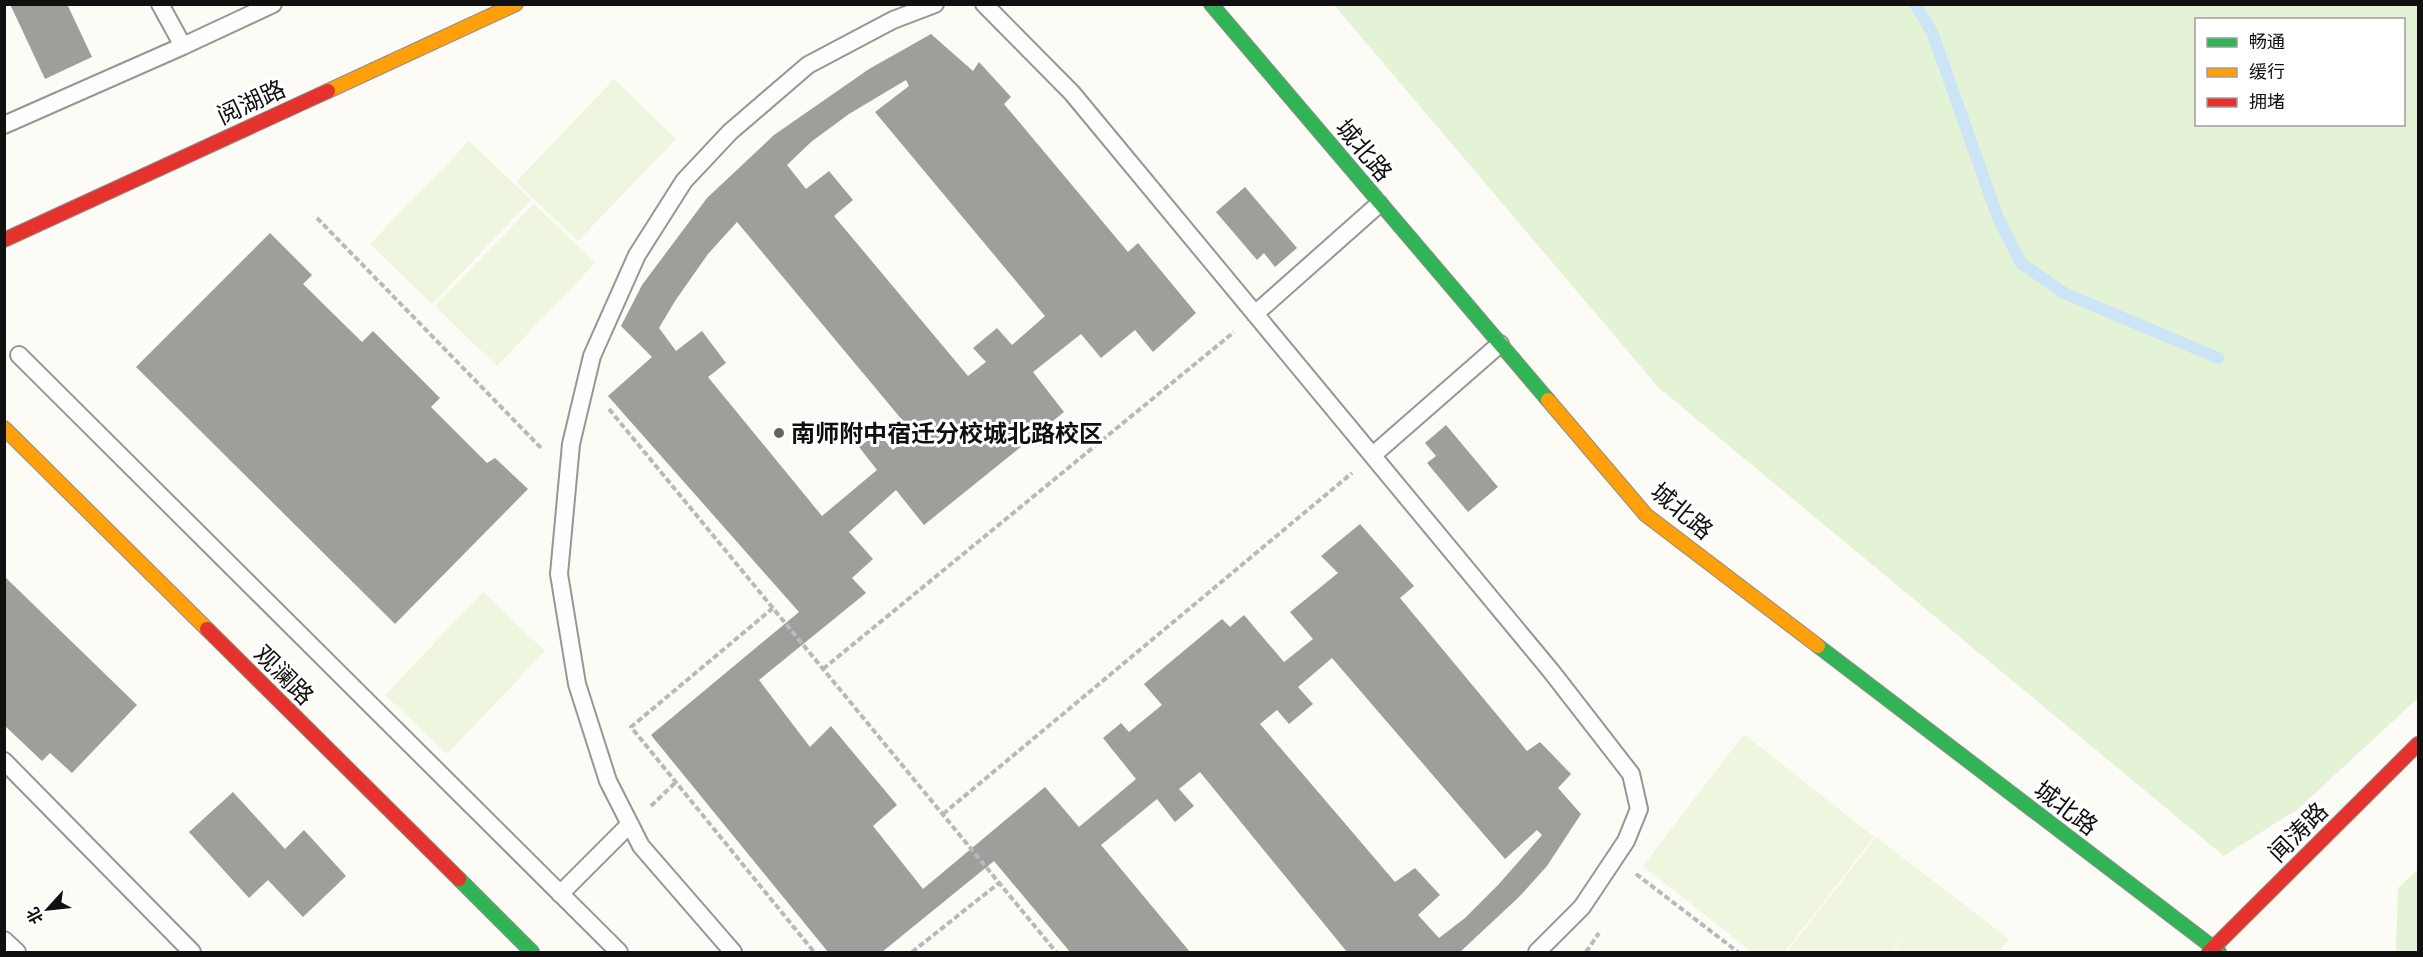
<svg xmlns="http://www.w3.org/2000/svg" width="2423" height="957" viewBox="0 0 2423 957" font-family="'Zilla Slab','Noto Sans SC',serif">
<rect width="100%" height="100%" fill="#fcfbf6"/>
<path fill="#e4f2d6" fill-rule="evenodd" d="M1334 5H2418V698L2298 809 2224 856 1659 388ZM2196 20H2404V124H2196Z
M2418 869V952H2396L2398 888Z"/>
<path fill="#eef6df" d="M614 79 676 139 578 241 516 182Z
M469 141 531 200 432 304 370 244Z
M534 204 595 263 497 366 435 306Z
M483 592 545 651 447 754 385 695Z
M1744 734 1874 837 1785 952H1752L1643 866Z
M1876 837 2009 939 1999 952H1894L1908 933 1892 952H1787Z"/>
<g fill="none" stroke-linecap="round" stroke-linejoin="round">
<path stroke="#cbe5f7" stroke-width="12" d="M1915 4 1932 32 1998 218 2021 263 2064 293 2218 358"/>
</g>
<path fill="#a09e9b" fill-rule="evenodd" d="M10 4H67L92 57 45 79Z
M931 34 973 71 979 62 1011 97 1004 104 1128 252 1138 243 1196 313 1153 352 1135 330 1101 358 1081 334 1033 372 1064 412 924 525 896 490 849 532 873 559 852 578 866 593 759 680 810 747 831 726 897 805 873 826 923 889 1045 787 1079 827 1136 779 1103 738 1121 723 1129 732 1162 705 1144 684 1222 619 1230 627 1244 615 1284 662 1313 639 1290 612 1338 573 1321 556 1360 524 1414 586 1400 598 1527 751 1540 742 1571 774 1558 788 1581 814 1547 866 1519 897 1460 952H1347L1200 772 1179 789 1194 806 1175 822 1157 799 1101 845 1190 952H1070L994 861 882 952H828L651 735 799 612 608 396 652 357 621 326 642 285 707 198 774 135 869 69ZM906 80 909 86 875 112 1045 316 1012 345 997 328 973 348 986 362 968 376 834 216 853 200 829 171 806 189 787 165 811 142 849 114ZM737 222 913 433 893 450 878 433 859 447 877 470 822 516 708 377 726 363 702 331 676 351 659 328 675 301 708 254ZM1332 658 1505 859 1537 830 1542 835 1498 885 1465 918 1439 938 1418 915 1440 895 1415 868 1395 882 1260 724 1277 710 1289 724 1313 704 1298 687Z
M1245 187 1297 248 1275 267 1264 253 1257 260 1216 212Z
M270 233 312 275 303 284 362 342 373 331 440 398 431 407 487 463 495 458 528 489 395 624 136 367Z
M1446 425 1498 487 1468 512 1427 463 1436 456 1425 443Z
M4 576 137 705 72 773 50 753 42 761 4 725Z
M233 792 285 849 304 830 346 876 303 917 268 880 249 898 189 832Z"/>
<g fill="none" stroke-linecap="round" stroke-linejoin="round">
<defs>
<path id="lane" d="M984 4 1072 93 1551 671 1631 774 1639 809 1626 841 1582 907 1537 952
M183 46 273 4
M4 125 183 46 160 4
M1255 314 1379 204
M19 355 619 952
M1373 455 1500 344
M4 761 192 952
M560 894 630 824
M4 940 17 952
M733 952 641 846 608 781 577 684 559 574 571 444 592 356 637 255 684 181 730 132 808 65 893 20 935 4"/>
<path id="fast" d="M1211 4 1548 400
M1818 646 2219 952
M459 879 532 952"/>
<path id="slow" d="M328 91 516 4
M1548 400 1646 515 1818 646
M4 428 207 629"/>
<path id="jam" d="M4 240 328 91
M207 629 459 879
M2209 952 2418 744"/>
</defs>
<use href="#lane" stroke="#969694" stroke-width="20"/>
<use href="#fast" stroke="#8d8c8a" stroke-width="16"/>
<use href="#slow" stroke="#8d8c8a" stroke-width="16"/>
<use href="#jam" stroke="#8d8c8a" stroke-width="16"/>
<path stroke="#b9b9b8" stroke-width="4" stroke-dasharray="6 3" stroke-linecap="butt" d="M317 218 543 450
M609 409 1056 952
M773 608 631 727 814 952
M823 669 1234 332
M651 806 675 783
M943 814 1352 473
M1636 874 1738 952
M912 952 999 883
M1586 952 1599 933"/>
<use href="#lane" stroke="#fffefe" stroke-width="16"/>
<use href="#fast" stroke="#30b455" stroke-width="14"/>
<use href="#slow" stroke="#ff9f0a" stroke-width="14"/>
<use href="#jam" stroke="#e5322d" stroke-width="14"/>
</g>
<circle fill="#636260" stroke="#fff" stroke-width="2" cx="779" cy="433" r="6"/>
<g text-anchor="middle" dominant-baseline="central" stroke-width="6" stroke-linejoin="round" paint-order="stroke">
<g font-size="24" fill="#101010" stroke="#fff">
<text transform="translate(251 102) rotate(-25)">阅湖路</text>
<text transform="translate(1364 150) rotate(50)">城北路</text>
<text transform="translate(1682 511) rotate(40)">城北路</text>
<text transform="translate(284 675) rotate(45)">观澜路</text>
<text transform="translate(2066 808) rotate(37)">城北路</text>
<text transform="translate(2298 832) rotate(-45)">闻涛路</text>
</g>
<g font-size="24" font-weight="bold" fill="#101010" stroke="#fff" text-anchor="start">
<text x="791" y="433">南师附中宿迁分校城北路校区</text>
</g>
</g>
<rect width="2423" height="957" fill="none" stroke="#101010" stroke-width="12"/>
<rect x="2195" y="18" width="210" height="108" fill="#ffffff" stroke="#9f9f9f" stroke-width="1.5"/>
<rect x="2207" y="38" width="30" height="9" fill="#30b455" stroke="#9f9f9f" stroke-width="1.5"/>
<text x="2249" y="48" font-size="18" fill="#101010">畅通</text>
<rect x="2207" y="68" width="30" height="9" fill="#ff9f0a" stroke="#9f9f9f" stroke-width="1.5"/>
<text x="2249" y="78" font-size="18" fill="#101010">缓行</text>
<rect x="2207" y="98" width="30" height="9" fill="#e5322d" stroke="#9f9f9f" stroke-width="1.5"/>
<text x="2249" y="108" font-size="18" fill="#101010">拥堵</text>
<g transform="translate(48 909) rotate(243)" stroke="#ffffff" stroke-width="4.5" paint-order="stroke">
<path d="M0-4.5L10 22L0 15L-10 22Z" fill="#101010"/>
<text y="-9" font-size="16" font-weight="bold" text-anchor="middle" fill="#101010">北</text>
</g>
</svg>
